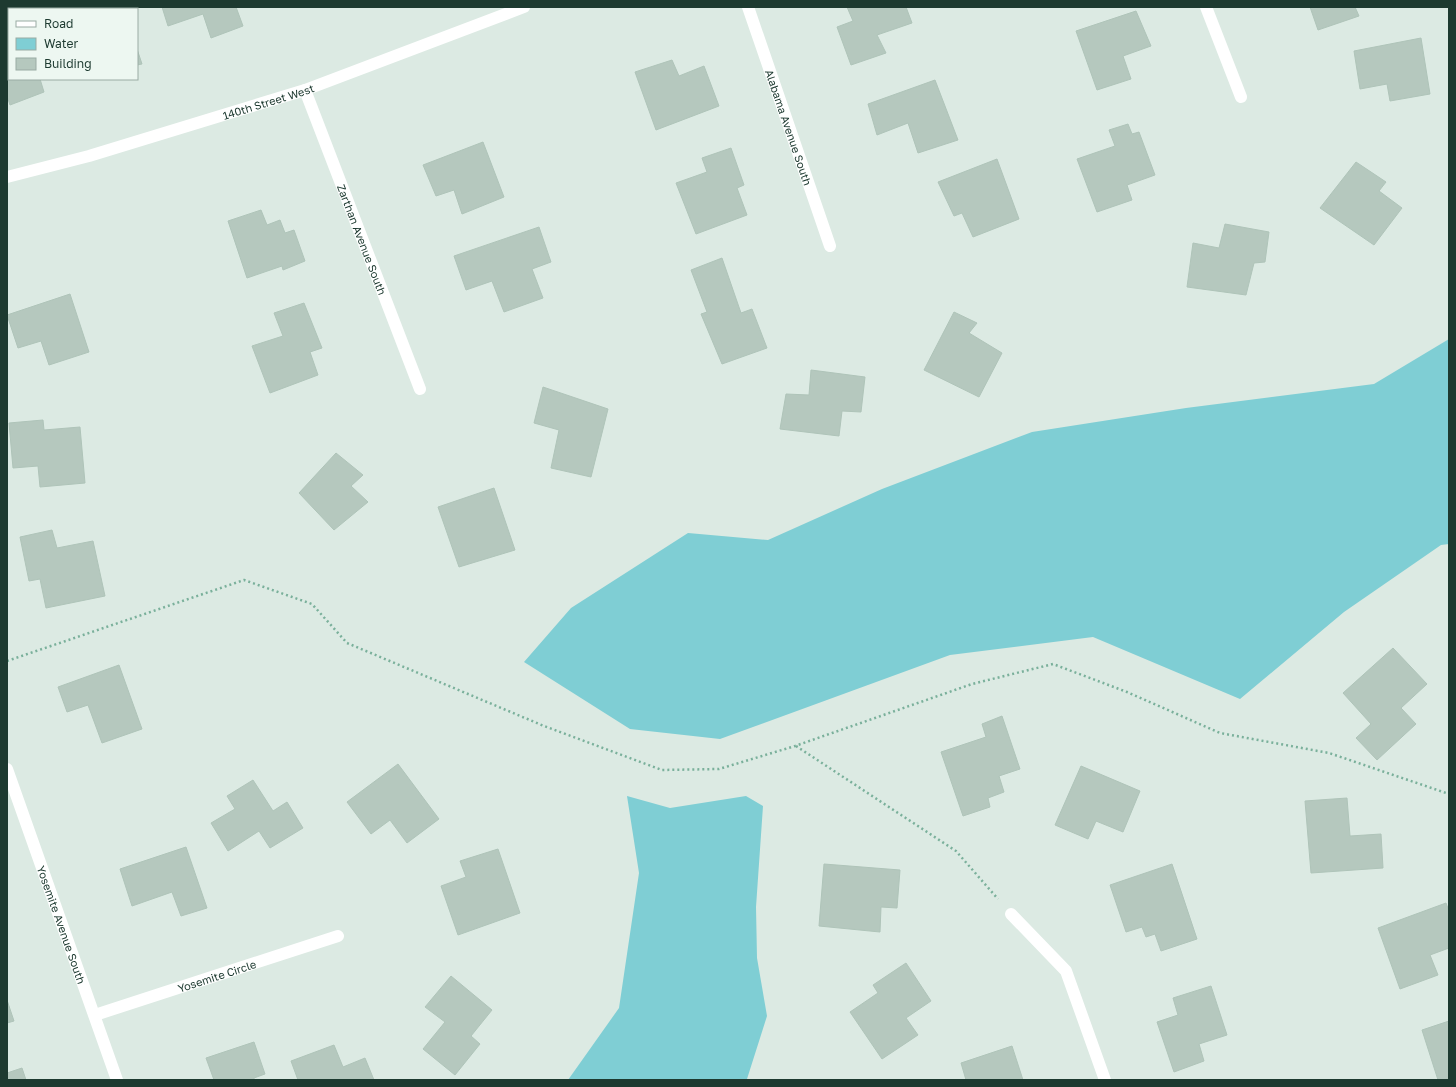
<svg xmlns="http://www.w3.org/2000/svg" width="1456" height="1087" viewBox="0 0 1456 1087" font-family="'Golos Text',sans-serif">
<rect width="100%" height="100%" fill="#dceae3"/>
<path fill="#7fced4" d="M1449 339V544L1441 545 1344 612 1240 699 1093 637 950 655 720 739 630 729 524 662 571 608 688 533 768 540 882 489 1032 432 1186 408 1374 384Z
M627 796 670 808 746 796 763 806 756 907 757 958 767 1016 747 1079 743 1080H568L619 1008 639 873Z"/>
<path fill="#b5c8be" stroke="#afc4b9" d="M87 7H110V9H81Z
M162 7H236L243 26 211 38 203 14 168 26Z
M847 7H906L912 23 877 35 886 53 851 65 837 27 853 21Z
M1310 7H1355L1359 16 1318 30Z
M1136 11 1151 46 1123 56 1131 79 1097 90 1076 31Z
M1421 38 1430 94 1390 101 1387 84 1360 89 1354 51Z
M9 39V79H40L44 92 10 105 7 96V40Z
M137 49 142 64 137 65Z
M672 60 679 76 704 66 719 106 656 130 635 72Z
M935 80 958 140 918 153 908 123 877 135 868 104Z
M1128 124 1132 134 1139 132 1155 175 1127 185 1132 200 1097 212 1077 159 1115 146 1109 130Z
M483 142 504 197 462 214 454 190 436 196 423 165Z
M731 148 744 185 737 188 747 215 696 234 676 183 707 172 702 158Z
M997 159 1019 219 973 237 962 213 954 216 938 182Z
M1356 162 1386 182 1379 191 1402 208 1374 245 1320 208Z
M261 210 267 225 280 220 285 233 294 230 305 261 283 270 282 266 247 278 228 221Z
M1225 224 1269 232 1265 262 1254 263 1246 295 1187 287 1193 243 1219 248Z
M539 227 551 262 532 269 543 298 504 312 492 281 466 290 454 256Z
M722 258 741 313 752 309 767 348 722 364 701 314 707 312 691 270Z
M70 294 89 352 49 365 41 341 18 348 7 315Z
M304 303 322 348 310 352 318 375 270 393 252 346 283 336 274 313Z
M954 312 977 323 969 333 1002 353 979 397 924 370Z
M811 370 865 377 861 412 842 411 839 436 780 429 786 394 809 395Z
M543 387 608 409 591 477 551 468 559 430 534 423Z
M43 420 44 430 80 427 85 483 40 487 38 466 13 468 9 423Z
M336 453 363 475 351 486 368 502 334 530 299 493Z
M494 488 515 550 459 567 438 507Z
M52 530 57 548 93 541 105 596 46 608 40 579 29 581 20 537Z
M1393 648 1427 684 1401 708 1416 724 1377 760 1356 738 1371 724 1343 693Z
M119 665 142 729 102 743 88 705 67 712 58 687Z
M1002 716 1020 769 999 776 1004 792 988 798 990 807 963 816 941 752 986 737 982 724Z
M398 764 439 819 407 843 390 820 371 834 347 802Z
M1081 766 1140 791 1123 832 1096 821 1088 839 1055 825Z
M253 780 273 811 287 802 303 828 270 848 259 831 228 851 211 823 235 809 227 796Z
M1347 798 1350 836 1381 834 1383 868 1311 873 1305 801Z
M186 847 207 908 181 916 172 892 132 906 120 869Z
M498 849 520 913 458 935 441 886 466 877 460 861Z
M824 864 900 870 897 908 881 907 880 932 819 926Z
M1172 864 1197 939 1161 951 1155 934 1146 937 1142 927 1126 932 1110 885Z
M1446 903 1449 911V948L1430 955 1438 975 1400 989 1378 928Z
M906 963 931 1001 906 1018 918 1035 882 1059 850 1012 878 993 873 985Z
M451 976 492 1010 471 1036 480 1044 455 1075 423 1049 445 1022 425 1007Z
M1211 986 1227 1035 1199 1044 1204 1061 1174 1072 1157 1022 1178 1015 1173 998Z
M7 1000 14 1021 7 1023Z
M1449 1021V1080H1438L1422 1030Z
M254 1042 265 1074 254 1078V1080H214L206 1058Z
M334 1045 343 1067 365 1058 374 1080H298L291 1061Z
M1012 1046 1023 1080H966L961 1063Z
M22 1068 26 1080H7V1073Z"/>
<g fill="none" stroke-linecap="round" stroke-linejoin="round">
<path stroke="#7ab09b" stroke-width="2.5" stroke-dasharray="2 3" stroke-linecap="butt" d="M7 661 244 580 312 604 347 643 544 726 662 770 719 769 795 746 972 684 1053 664 1127 692 1220 733 1329 753 1449 794
M796 746 956 851 998 899"/>
<g stroke="#fff" stroke-width="12">
<path id="s1" d="M748 7 830 246"/>
<path d="M1206 7 1241 97"/>
<path id="s2" d="M305 90 420 389"/>
<path id="s3" d="M7 177 89 156 305 90 524 7"/>
<path id="s4" d="M7 769 117 1080"/>
<path d="M1011 914 1066 971 1105 1080"/>
<path id="s5" d="M95 1015 338 936"/>
</g>
</g>
<g text-anchor="middle" dominant-baseline="central" stroke-width="3" stroke-linejoin="round" paint-order="stroke">
<g font-size="11" fill="#1d3a30" stroke="#edf7f1">
<text stroke="none"><textPath href="#s3" startOffset="272">140th Street West</textPath></text>
<text stroke="none"><textPath href="#s1" startOffset="127">Alabama Avenue South</textPath></text>
<text stroke="none"><textPath href="#s2" startOffset="160">Zarthan Avenue South</textPath></text>
<text stroke="none"><textPath href="#s4" startOffset="165">Yosemite Avenue South</textPath></text>
<text stroke="none"><textPath href="#s5" startOffset="128">Yosemite Circle</textPath></text>
</g>
</g>
<rect width="1456" height="1087" fill="none" stroke="#1d3a30" stroke-width="16"/>
<rect x="8" y="8" width="130" height="72" fill="#edf7f1" stroke="#9aaba4"/>
<rect x="16" y="21" width="20" height="6" fill="#ffffff" stroke="#9aaba4"/>
<text x="44" y="28" font-size="12" fill="#1d3a30">Road</text>
<rect x="16" y="38" width="20" height="12" fill="#7fced4" stroke="#9aaba4"/>
<text x="44" y="48" font-size="12" fill="#1d3a30">Water</text>
<rect x="16" y="58" width="20" height="12" fill="#b5c8be" stroke="#9aaba4"/>
<text x="44" y="68" font-size="12" fill="#1d3a30">Building</text>
</svg>
